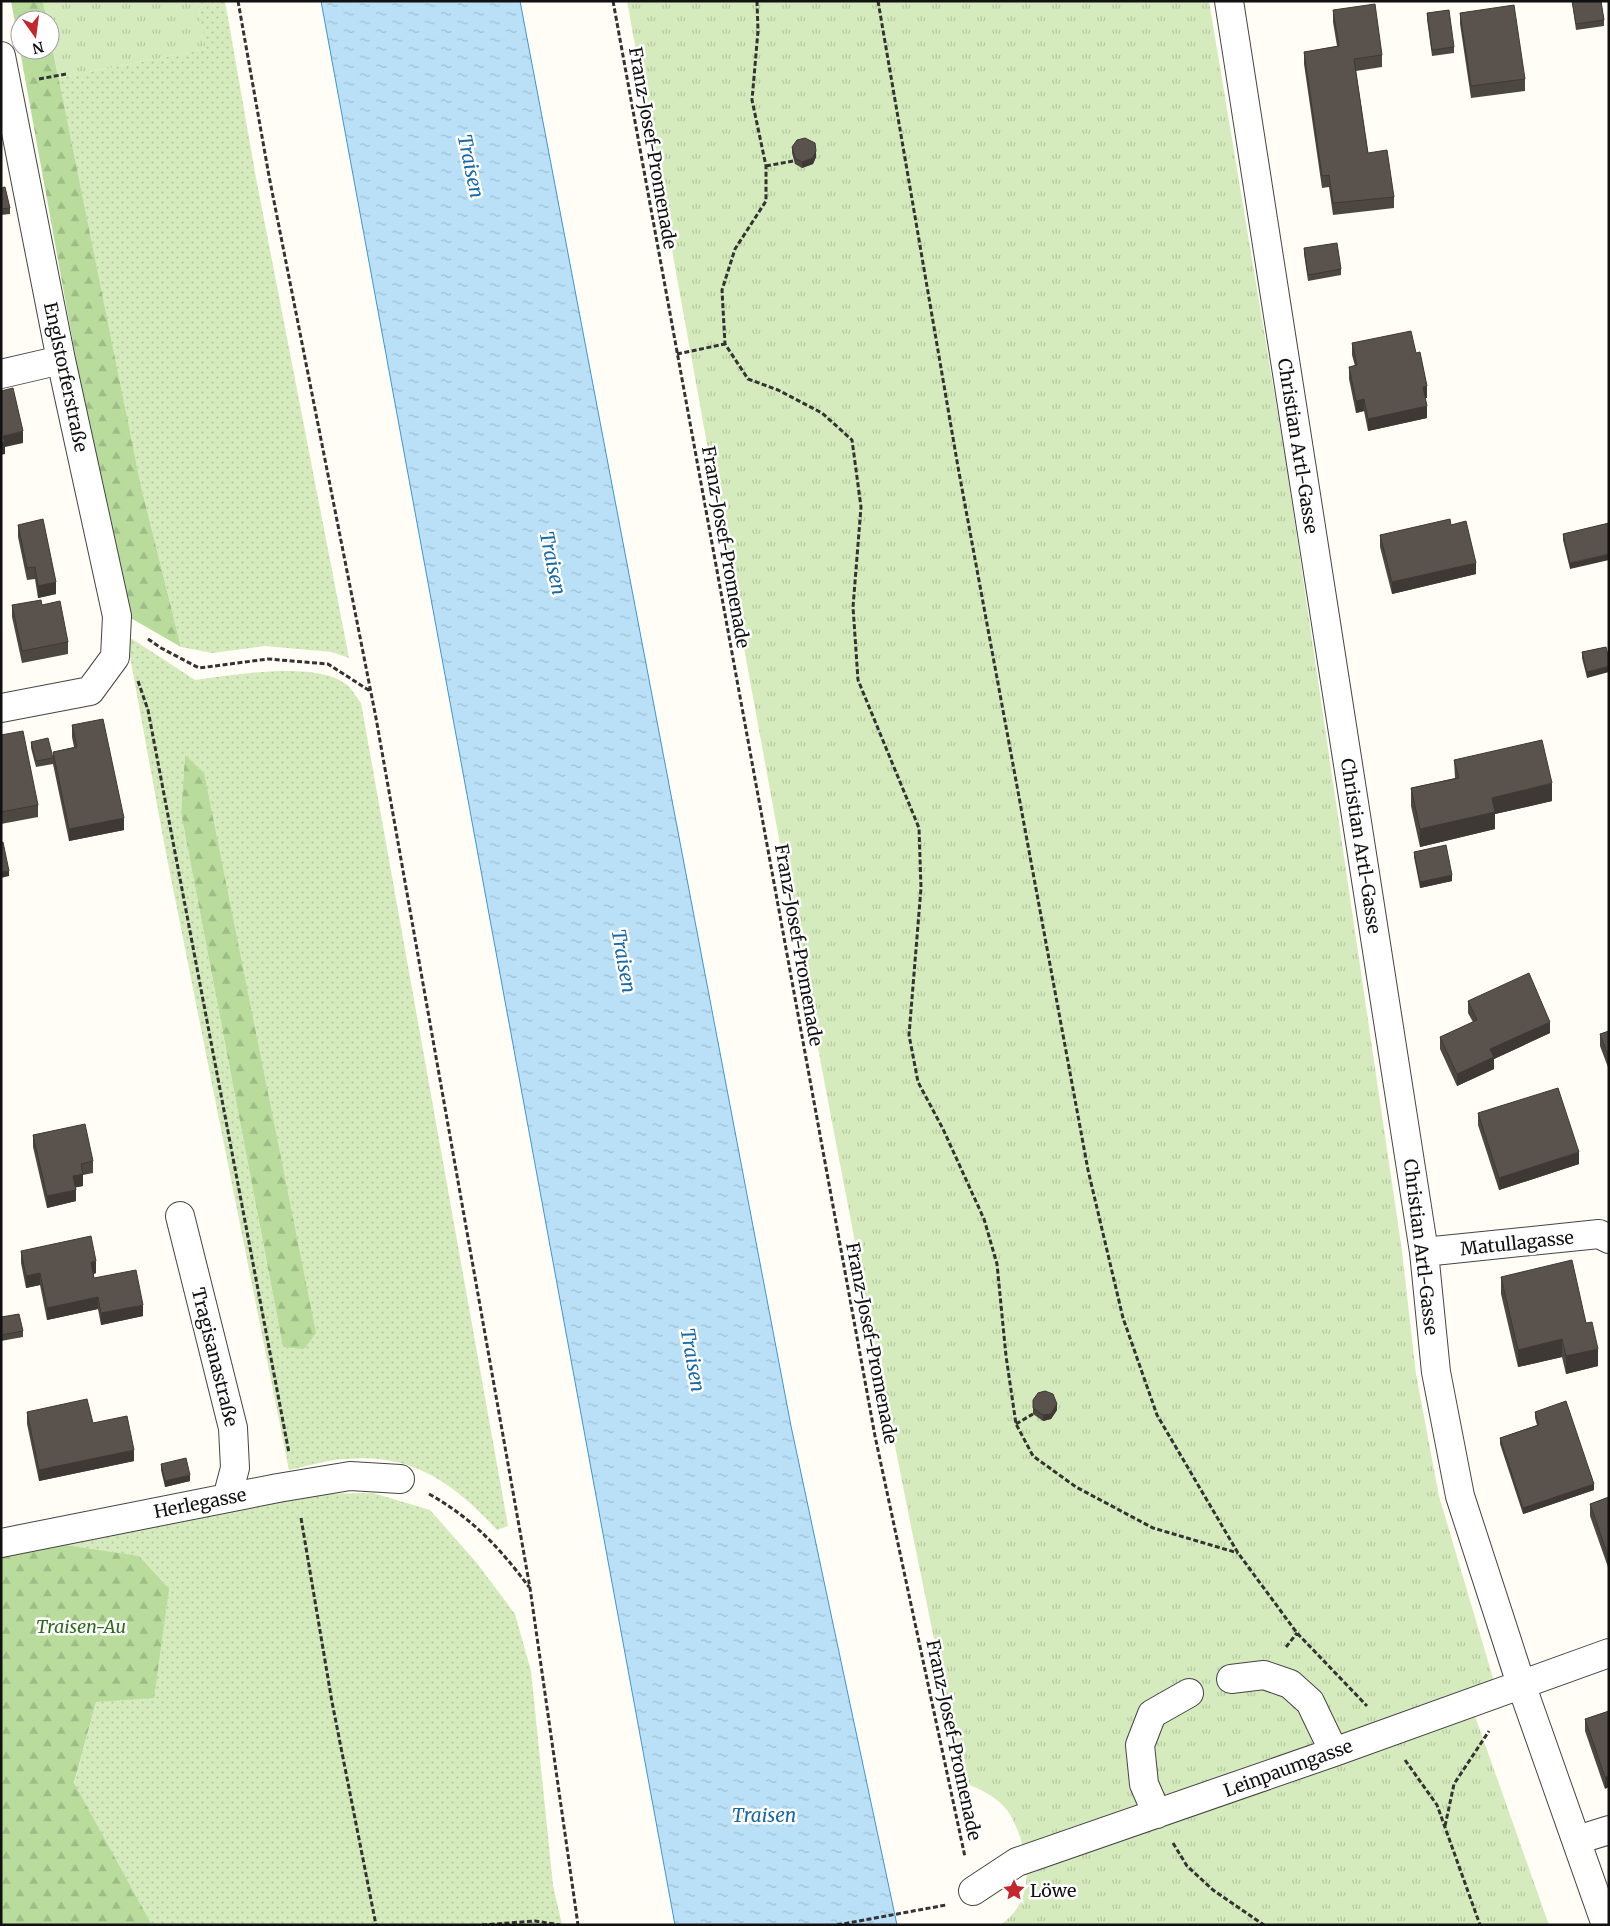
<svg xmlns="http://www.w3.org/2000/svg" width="1610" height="1926" viewBox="0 0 1610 1926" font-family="Merriweather,serif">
<defs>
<pattern id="grass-dots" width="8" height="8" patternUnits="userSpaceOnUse" patternTransform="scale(1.25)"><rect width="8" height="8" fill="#d5ebbd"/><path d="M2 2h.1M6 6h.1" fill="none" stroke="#b6c8a1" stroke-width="1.8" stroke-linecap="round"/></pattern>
<pattern id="forest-firs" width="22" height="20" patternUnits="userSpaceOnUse" patternTransform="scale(1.25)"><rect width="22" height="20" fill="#b9dc9c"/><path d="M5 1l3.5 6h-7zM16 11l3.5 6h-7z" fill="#9ebc85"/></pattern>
<pattern id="park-tufts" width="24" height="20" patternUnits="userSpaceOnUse" patternTransform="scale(1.25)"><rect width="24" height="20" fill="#d5ebbd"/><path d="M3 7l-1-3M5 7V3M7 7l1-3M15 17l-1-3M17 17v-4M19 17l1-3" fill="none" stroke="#b6c8a1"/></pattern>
<pattern id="water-ripples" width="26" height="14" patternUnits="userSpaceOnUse" patternTransform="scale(1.25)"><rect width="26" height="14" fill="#b9e0f7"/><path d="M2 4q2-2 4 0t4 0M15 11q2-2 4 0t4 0" fill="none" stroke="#9ebfd3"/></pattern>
</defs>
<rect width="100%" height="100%" fill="#fffdf5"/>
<path fill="url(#grass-dots)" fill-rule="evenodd" d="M197 1H225L256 178 349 658 332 652 265 646 212 653 181 647 141 486 58 78 205 49Z
M126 635 195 680C232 675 318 660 347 685 352 689 357 698 361 703L508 1526 497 1530C454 1483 412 1453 346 1459 327 1460 307 1466 289 1470L165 848ZM185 755 283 1347 181 813Z
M373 1493 430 1510 476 1562 515 1614 531 1671 553 1885 562 1925H152L74 1784 96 1702 57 1544 294 1494Z"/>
<path fill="url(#forest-firs)" d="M11 1H43L47 20H20V50H50V36L141 486 181 647 122 613Z
M185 755 204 773 316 1333 304 1349 283 1347 181 813Z
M57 1544 139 1556 169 1589 154 1698 96 1702 74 1783 152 1925H1V1557Z"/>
<path fill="url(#park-tufts)" d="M43 1H197L206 49 58 78 50 36V20H47Z
M627 1H1209L1286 463 1402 1251 1416 1374 1439 1496 1493 1678 1475 1716 1549 1925H1000C1037 1901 1030 1853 1012 1818 1003 1800 982 1789 964 1783 839 1192 735 596 627 1Z"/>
<path fill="url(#water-ripples)" stroke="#3f96cf" d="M321 1H520L791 1426 897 1925H675Z"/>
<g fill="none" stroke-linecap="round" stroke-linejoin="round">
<defs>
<path id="minor" d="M1229 1 1424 1252 1436 1372 1460 1496 1521 1684 1606 1925
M1 56 61 360 117 616 115 657 90 691 1 708
M1 374 61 360
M180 1216 233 1428 235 1468 227 1498
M1424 1252 1599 1234 1609 1239
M1 1543 278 1488 350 1476 400 1479
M1231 1679 1264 1675 1290 1684 1310 1702 1334 1752
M1157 1814 1144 1784 1140 1745 1152 1714 1189 1693
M1577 1840 1609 1830
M973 1891 1017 1862 1334 1752 1609 1653"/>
</defs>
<use href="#minor" stroke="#444" stroke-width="30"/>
<path stroke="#333" stroke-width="3" stroke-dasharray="5 2.5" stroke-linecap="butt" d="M238 1 269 176 376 718 530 1588 578 1925
M613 1 875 1436 965 1857
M757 1 758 31 752 100 766 166V201L735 249 722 290 725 344 748 379 778 390 822 413 852 440 861 507 853 607 858 680 919 828 921 888 909 1035 918 1082 943 1129 984 1219 997 1264 1006 1356 1016 1424 1033 1456 1076 1487 1153 1528 1238 1553
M878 1 958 467 1088 1170 1123 1318 1157 1415 1238 1553 1297 1633 1367 1706
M39 79 66 74
M766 166 793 161
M677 354 725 344
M148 639 161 648 199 668 268 659 328 664 370 691
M138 681 148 710 289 1453
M1016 1424 1033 1414
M429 1494C472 1518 500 1548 529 1587
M301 1518 332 1702 376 1925
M1286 1647 1297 1633
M1405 1760 1437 1805 1480 1925
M1445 1826 1454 1784 1489 1731
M1173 1843 1187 1866 1213 1890 1264 1925
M482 1925 535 1921 560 1925
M837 1925 946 1905"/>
<use href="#minor" stroke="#fff" stroke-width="28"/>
</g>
<path fill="#4d4742" d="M1572 1H1601L1604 20V26L1576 30Z
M1333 10 1382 55V67L1356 71 1368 153 1394 197V208L1333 215 1329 187 1322 188 1304 64V52L1337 46 1333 22Z
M1427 13 1454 47V53L1432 56 1427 19Z
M1460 13 1525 79V91L1471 98 1460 24Z
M792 147 816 157 813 164 802 168 795 164 792 153Z
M1 188 10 208V214L1 215Z
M1304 248 1341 269V275L1308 281 1304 254Z
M1352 343 1416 353 1427 398H1425L1427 418 1368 431 1364 411 1356 413 1349 379V367L1355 366 1352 355Z
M1609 523 1570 569 1563 540V534Z
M18 525 56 594 38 598 35 579 27 580 18 537Z
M1451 525 1476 574 1392 594 1380 547V535Z
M12 605H42L68 642V654L22 663 12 617Z
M1606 647 1587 678 1582 658V652Z
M72 725 124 830 69 841 53 764 36 767 31 748V742L53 758V752L74 747 72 737Z
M1 735 38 805V817L1 824Z
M1454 760 1552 801 1495 814V829L1420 847 1411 806V788L1455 778Z
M1414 852 1452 881 1420 888 1414 857Z
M1468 1001 1550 1033 1494 1059V1069L1457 1086 1440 1049V1037L1473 1022 1468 1013Z
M1609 1031V1070L1600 1046V1034Z
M1478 1113 1579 1164 1499 1190 1478 1125Z
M33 1135 93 1161V1173L83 1175V1186L76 1187V1201L47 1208 33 1147Z
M21 1251 96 1273 94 1274V1278L143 1316 101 1325 98 1309 47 1320 40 1285 26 1288 21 1263Z
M1501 1277 1586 1323 1598 1366 1566 1374 1562 1357 1518 1367 1501 1294Z
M1 1317 23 1331V1337L1 1341Z
M1033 1400 1057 1410 1051 1419 1043 1421 1033 1414Z
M27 1412 93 1423 134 1461 39 1481 27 1424Z
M1535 1412 1594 1490 1523 1514 1500 1444V1438L1537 1425 1535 1418Z
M161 1464 190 1481 165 1487 161 1470Z
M1609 1497V1570L1590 1516V1504Z
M1609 1711 1605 1789 1585 1731V1719Z"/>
<path fill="#3f3936" d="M816 151V157L813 164 802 168V162Z
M1427 386V398H1423V387Z
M1364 399V411L1356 413V401Z
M1427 406V418L1368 431V419Z
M23 431V443L5 447V454L1 455V443L3 436Z
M1609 554V560L1570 569V563Z
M1476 563V574L1392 594V582Z
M56 582V594L38 598V586Z
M1609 666V672L1587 678V672Z
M1552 783V801L1495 814V829L1420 847V829L1492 798Z
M124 818V830L69 841V829Z
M9 871V876L1 878V872Z
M1452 875V881L1420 888V882Z
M1550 1022V1033L1494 1059V1069L1457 1086V1074L1490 1049Z
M1579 1152V1164L1499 1190V1178Z
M83 1174V1186L73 1188V1176Z
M76 1190V1201L47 1208V1196Z
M96 1261V1273L91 1274V1262Z
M40 1273V1285L26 1288V1276Z
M98 1297V1309L47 1320V1308Z
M143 1305V1316L101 1325V1313Z
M1562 1339V1357L1518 1367V1350Z
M1598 1349V1366L1566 1374V1356Z
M1057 1404V1410L1051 1419 1043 1421V1415Z
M134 1450V1461L39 1481V1470Z
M190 1475V1481L165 1487V1481Z
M1594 1484V1490L1523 1514V1508Z
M1609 1776V1787L1605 1789V1777Z"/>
<path fill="#5a524d" stroke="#3f3936" d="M1572 1H1601L1604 20 1576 24Z
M1375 4 1382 55 1354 59 1368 153 1387 150 1394 197 1333 203 1329 175 1322 176 1304 52 1339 46 1333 10Z
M1514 5 1525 79 1471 86 1460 13Z
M1449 10 1454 47 1432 50 1427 13Z
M805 138 815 143 816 151 813 158 802 162 795 158 792 147 797 140Z
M5 187 10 208 1 209V188Z
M1337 243 1341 269 1308 275 1304 248Z
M1411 331 1416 353 1420 352 1427 386 1423 387 1427 406 1368 419 1364 399 1356 401 1349 367 1357 365 1352 343Z
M13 388 23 431 3 436 5 442 1 443V391Z
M43 519 56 582 38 586 35 567 27 568 18 525Z
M1450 519 1451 525 1466 521 1476 563 1392 582 1380 535Z
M1609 523V554L1570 563 1563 534Z
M41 600 42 605 60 601 68 642 22 651 12 605Z
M1606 647 1609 659V666L1587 672 1582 652Z
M103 719 124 818 69 829 53 752 77 747 72 725Z
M23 731 38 805 1 812V735Z
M48 738 53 758 36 761 31 742Z
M1542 740 1552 783 1492 798 1495 812 1420 829 1411 788 1459 778 1454 760Z
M3 842 9 871 1 872V843Z
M1446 845 1452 875 1420 882 1414 852Z
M1529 973 1550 1022 1490 1049 1494 1057 1457 1074 1440 1037 1477 1020 1468 1001Z
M1609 1031V1058L1600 1034Z
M1558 1088 1579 1152 1499 1178 1478 1113Z
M85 1124 93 1161 81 1164 83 1174 73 1176 76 1190 47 1196 33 1135Z
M91 1236 96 1261 91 1262 94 1278 136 1270 143 1305 101 1313 98 1297 47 1308 40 1273 26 1276 21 1251Z
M1572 1260 1586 1323 1592 1322 1598 1349 1566 1356 1562 1339 1518 1350 1501 1277Z
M19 1314 23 1331 1 1335V1317Z
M1045 1391 1053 1394 1057 1404 1051 1414 1043 1415 1033 1408V1400L1038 1393Z
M87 1399 93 1423 127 1416 134 1450 39 1470 27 1412Z
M1566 1401 1594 1484 1523 1508 1500 1438 1539 1425 1535 1412Z
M186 1458 190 1475 165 1481 161 1464Z
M1609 1497V1558L1590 1504Z
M1609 1711V1776L1605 1777 1585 1719Z"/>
<defs>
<symbol id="sight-bare" viewBox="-9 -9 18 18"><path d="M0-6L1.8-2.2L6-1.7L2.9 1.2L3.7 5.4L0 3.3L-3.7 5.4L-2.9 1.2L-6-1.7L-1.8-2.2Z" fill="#c4262e" stroke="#fff" stroke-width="2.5" paint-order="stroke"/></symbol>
</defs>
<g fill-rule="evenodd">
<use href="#sight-bare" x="998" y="1874" width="32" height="32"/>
</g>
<g text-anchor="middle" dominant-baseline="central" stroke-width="5" stroke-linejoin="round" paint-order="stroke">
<g font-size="18" fill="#111" stroke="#fff">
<text transform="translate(653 148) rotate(80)">Franz-Josef-Promenade</text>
<text transform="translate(66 377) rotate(78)">Englstorferstraße</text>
<text transform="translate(1298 446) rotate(81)">Christian Artl-Gasse</text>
<text transform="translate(726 547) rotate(80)">Franz-Josef-Promenade</text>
<text transform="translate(1361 846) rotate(81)">Christian Artl-Gasse</text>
<text transform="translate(799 945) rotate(80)">Franz-Josef-Promenade</text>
<text transform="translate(1517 1243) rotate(-6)">Matullagasse</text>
<text transform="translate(1421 1247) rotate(83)">Christian Artl-Gasse</text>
<text transform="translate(872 1343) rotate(79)">Franz-Josef-Promenade</text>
<text transform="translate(215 1357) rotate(76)">Tragisanastraße</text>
<text transform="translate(200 1503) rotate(-11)">Herlegasse</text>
<text transform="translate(954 1740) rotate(78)">Franz-Josef-Promenade</text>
<text transform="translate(1288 1768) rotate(-20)">Leinpaumgasse</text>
</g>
<g font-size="18" font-style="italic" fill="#2f6b1f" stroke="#fff">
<text x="81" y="1626">Traisen-Au</text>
</g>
<g font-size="18" fill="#111" stroke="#fff" text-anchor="start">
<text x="1030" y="1890">Löwe</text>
</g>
<g font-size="19" font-style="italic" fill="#1768a6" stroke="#fff">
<text transform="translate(471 166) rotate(78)">Traisen</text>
<text transform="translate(553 563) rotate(78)">Traisen</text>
<text transform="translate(624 961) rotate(80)">Traisen</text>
<text transform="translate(693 1360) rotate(80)">Traisen</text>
<text x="764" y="1815">Traisen</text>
</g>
</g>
<rect width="1610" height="1926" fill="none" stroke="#111111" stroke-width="5"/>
<g transform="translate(35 35) rotate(166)"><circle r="24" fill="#ffffff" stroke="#a0a0a0"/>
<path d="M0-4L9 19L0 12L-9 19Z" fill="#c4262e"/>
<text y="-8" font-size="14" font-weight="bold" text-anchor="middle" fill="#111111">N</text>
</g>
</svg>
